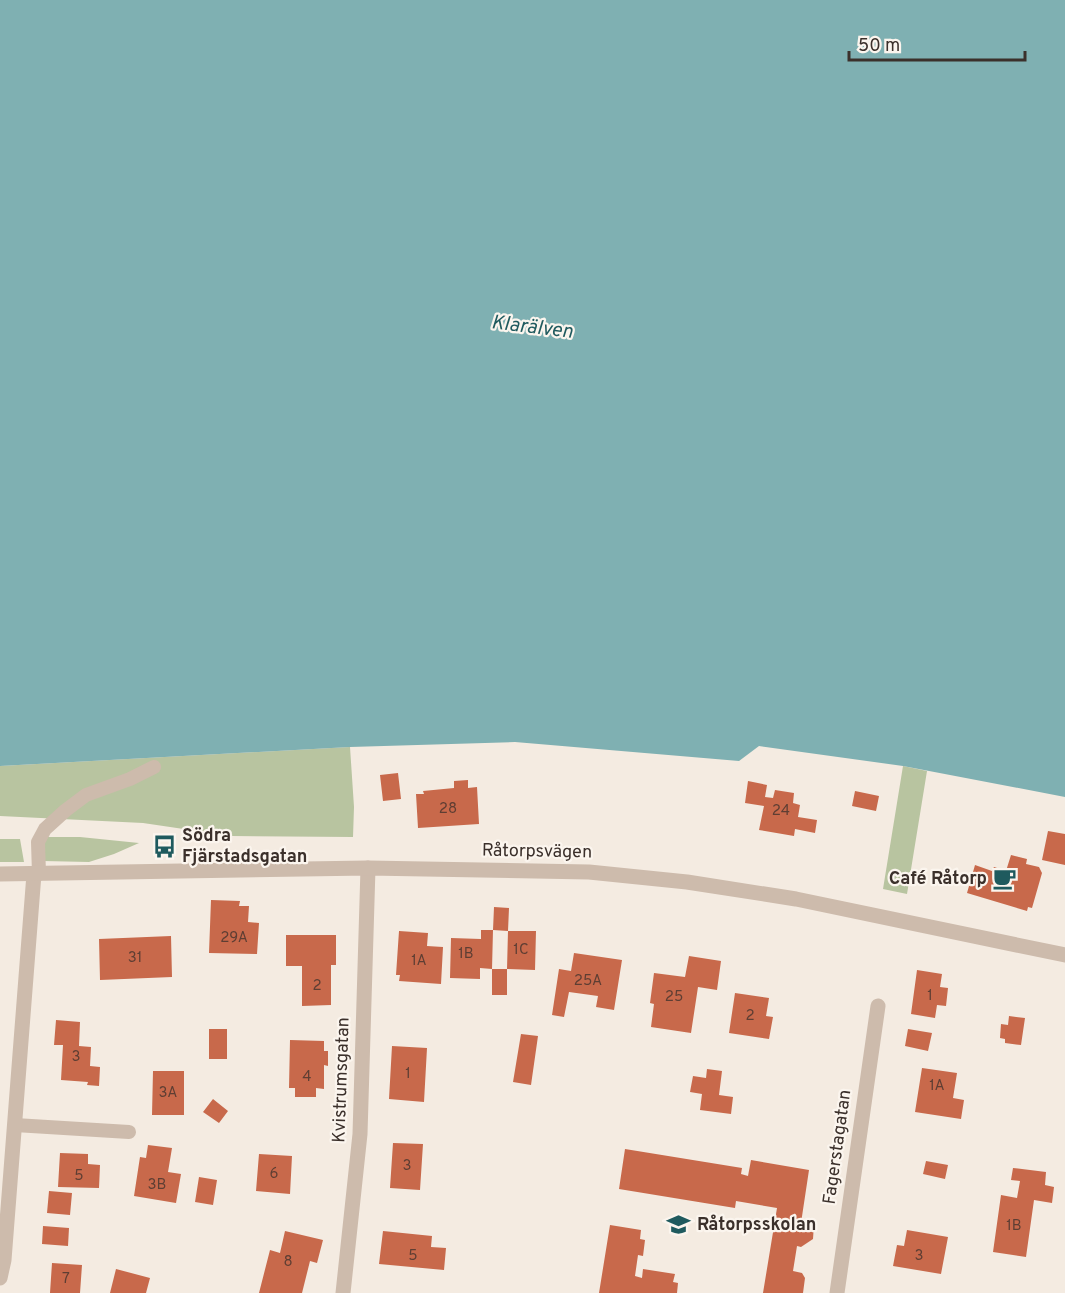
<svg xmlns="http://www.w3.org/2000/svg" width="1065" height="1293" viewBox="0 0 1065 1293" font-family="Overpass,sans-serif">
<rect width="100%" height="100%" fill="#f4ebe1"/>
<path fill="#b8c4a0" d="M350 747 354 807 353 837 231 836 143 823 0 816V766Z
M903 766 927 771 907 894 883 889Z
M40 837H80L139 843 114 854 89 862 43 861Z
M0 839H20L24 862H0Z"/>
<path fill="#7fb0b2" d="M0 0H1065V797L903 766 759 746 739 761 515 742 350 747 0 766Z"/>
<path fill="#c8694b" d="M398 773 401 799 383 801 380 775Z
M468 780V788L477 787 479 824 418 828 416 794H424L423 791 454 788V781Z
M748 781 767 785 765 797 773 798 775 790 794 793 793 803 800 805 798 817 817 820 815 833 795 829 794 836 759 830 764 806 745 803Z
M855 791 879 796 876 811 852 806Z
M1048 831 1065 834V865L1042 860Z
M1011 855 1027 859 1026 864 1039 867 1042 873 1032 908 1028 907 1027 911 967 893 975 865 992 871 994 867 1006 871Z
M211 900 240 901 239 906H249L248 922 259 923 257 954 209 953Z
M494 907 509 908 508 931 493 930Z
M481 930H493L492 969 480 968V979L450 978 451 938 481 939Z
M399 931 428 933 427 946 443 947 441 984 399 981 400 975H396Z
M508 931H536L535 970 507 969Z
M286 935H336V965H331V1005L302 1006V966H286Z
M171 936 172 977 100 980 99 939Z
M574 953 622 960 614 1010 596 1007 598 996 569 992 564 1017 552 1015 559 969 571 971Z
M689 956 721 961 717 990 698 987 691 1033 651 1027 654 1004 650 1003 654 973 685 977Z
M492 969H507V995H492Z
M917 970 942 974 940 987 948 988 946 1006 937 1005 935 1018 911 1014Z
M735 993 769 998 766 1016 773 1017 769 1039 729 1033Z
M1009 1016 1025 1018 1021 1045 1005 1043V1039L1000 1038 1001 1024 1008 1025Z
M56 1020 80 1022 79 1046 91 1047 90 1066 100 1067 99 1086 87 1085 88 1082 61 1080 63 1045H54Z
M209 1029H227V1059H209Z
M908 1029 932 1033 928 1051 905 1046Z
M521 1034 538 1036 531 1085 513 1082Z
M290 1040 324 1041V1051H328V1066L324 1065V1089L316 1088V1097H295V1088H289Z
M392 1046 427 1048 424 1102 389 1099Z
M922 1068 957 1073 953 1098 964 1100 961 1119 915 1112Z
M707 1069 722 1071 719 1095 733 1097 731 1114 700 1110 702 1094 690 1092 693 1076 706 1078Z
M153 1071H184V1115H152Z
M213 1099 228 1111 219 1123 203 1112Z
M393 1143 423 1144 420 1190 390 1188Z
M148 1145 172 1148 168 1172 181 1174 176 1203 134 1196 140 1157 146 1158Z
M625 1149 742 1168 741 1174 748 1176 751 1160 809 1170 801 1223 814 1224 813 1239 801 1247 797 1246 793 1271 802 1273 805 1278 803 1293H763L777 1208 736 1201 735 1208 619 1189Z
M60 1153 88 1154V1164L100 1165 99 1188 58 1187Z
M259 1154 292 1156 290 1194 256 1191Z
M926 1161 948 1165 945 1179 923 1174Z
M1013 1168 1046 1172 1045 1185 1054 1187 1052 1203 1034 1200 1026 1257 993 1252 1001 1195 1017 1198 1020 1181 1011 1180Z
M199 1177 217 1180 213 1205 195 1202Z
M49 1191 72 1193 70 1215 47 1213Z
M610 1225 641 1230 640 1239 645 1240 643 1256 638 1255 635 1276 642 1278 643 1269 675 1274 673 1282 678 1283 677 1293H599Z
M43 1226 69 1228 68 1246 42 1244Z
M907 1230 948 1237 941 1274 893 1266 897 1245 904 1246Z
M285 1231 323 1240 317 1263 310 1261 302 1293H259L270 1250 280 1253Z
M383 1231 432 1236 431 1247 446 1248 444 1270 379 1264Z
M52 1263 82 1265 80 1293H50Z
M116 1269 150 1278 146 1293H110Z"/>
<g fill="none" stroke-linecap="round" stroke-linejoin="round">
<path stroke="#cdbbac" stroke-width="14" d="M39 874 38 842 45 829 66 810 86 795 130 779 154 767
M15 1125 129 1132"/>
<path stroke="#cdbbac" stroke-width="15" d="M0 1278 4 1260 34 874
M343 1293 360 1134 368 868
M837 1293 878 1006"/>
<path stroke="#cdbbac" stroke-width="15" d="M0 874 368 868 589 872 687 882 796 899 1065 955"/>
</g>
<defs>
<symbol id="bus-bare" viewBox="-9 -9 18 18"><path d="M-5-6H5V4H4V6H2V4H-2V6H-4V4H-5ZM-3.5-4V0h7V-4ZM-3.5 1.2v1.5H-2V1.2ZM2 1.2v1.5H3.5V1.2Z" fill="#1f5a5e" stroke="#fbf5ee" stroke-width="2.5" paint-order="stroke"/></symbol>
<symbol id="cafe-bare" viewBox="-9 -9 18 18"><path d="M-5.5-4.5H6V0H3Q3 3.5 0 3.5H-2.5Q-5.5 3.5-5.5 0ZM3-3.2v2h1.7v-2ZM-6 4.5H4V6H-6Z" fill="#1f5a5e" stroke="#fbf5ee" stroke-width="2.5" paint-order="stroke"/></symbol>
<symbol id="school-bare" viewBox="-9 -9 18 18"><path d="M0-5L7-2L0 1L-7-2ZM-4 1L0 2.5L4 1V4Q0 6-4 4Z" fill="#1f5a5e" stroke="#fbf5ee" stroke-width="2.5" paint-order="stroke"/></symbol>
</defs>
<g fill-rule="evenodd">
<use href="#bus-bare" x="148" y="830" width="33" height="33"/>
<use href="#cafe-bare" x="988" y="862" width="33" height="33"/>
<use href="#school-bare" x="662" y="1208" width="33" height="33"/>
</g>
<g text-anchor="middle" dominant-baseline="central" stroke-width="4.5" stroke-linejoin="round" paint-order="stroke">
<g font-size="15" fill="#5e3e33">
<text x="448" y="809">28</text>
<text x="781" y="811">24</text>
<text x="234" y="938">29A</text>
<text x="521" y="950">1C</text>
<text x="466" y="954">1B</text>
<text x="135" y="958">31</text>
<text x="419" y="961">1A</text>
<text x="588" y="981">25A</text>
<text x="317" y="986">2</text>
<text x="930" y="996">1</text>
<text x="674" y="997">25</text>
<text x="750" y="1016">2</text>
<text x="76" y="1057">3</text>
<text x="408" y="1074">1</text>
<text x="307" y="1077">4</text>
<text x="937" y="1086">1A</text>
<text x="168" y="1093">3A</text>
<text x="407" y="1166">3</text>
<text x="274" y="1174">6</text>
<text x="79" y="1176">5</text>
<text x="157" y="1185">3B</text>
<text x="1014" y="1226">1B</text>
<text x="413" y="1256">5</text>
<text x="919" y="1256">3</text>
<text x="288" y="1262">8</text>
<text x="66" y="1279">7</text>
</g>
<g font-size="18" font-weight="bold" fill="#3b302b" stroke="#fbf5ee" text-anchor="start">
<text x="182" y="836">Södra<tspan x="182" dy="21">Fjärstadsgatan</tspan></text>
<text x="987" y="879" text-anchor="end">Café Råtorp</text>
<text x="697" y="1225">Råtorpsskolan</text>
</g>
<g font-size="18" fill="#3b302b" stroke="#fbf5ee">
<text transform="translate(537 852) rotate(1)">Råtorpsvägen</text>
<text transform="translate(342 1080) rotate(-88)">Kvistrumsgatan</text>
<text transform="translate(838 1147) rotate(-82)">Fagerstagatan</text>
</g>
<g font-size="20" font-style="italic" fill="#1f5a5e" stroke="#fbf5ee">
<text transform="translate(532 328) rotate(7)">Klarälven</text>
</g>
</g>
<path d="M849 51v9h176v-9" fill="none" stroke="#3b302b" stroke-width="3"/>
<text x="858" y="51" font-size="18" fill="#3b302b" stroke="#fbf5ee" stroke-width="4.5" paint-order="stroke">50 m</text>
</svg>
